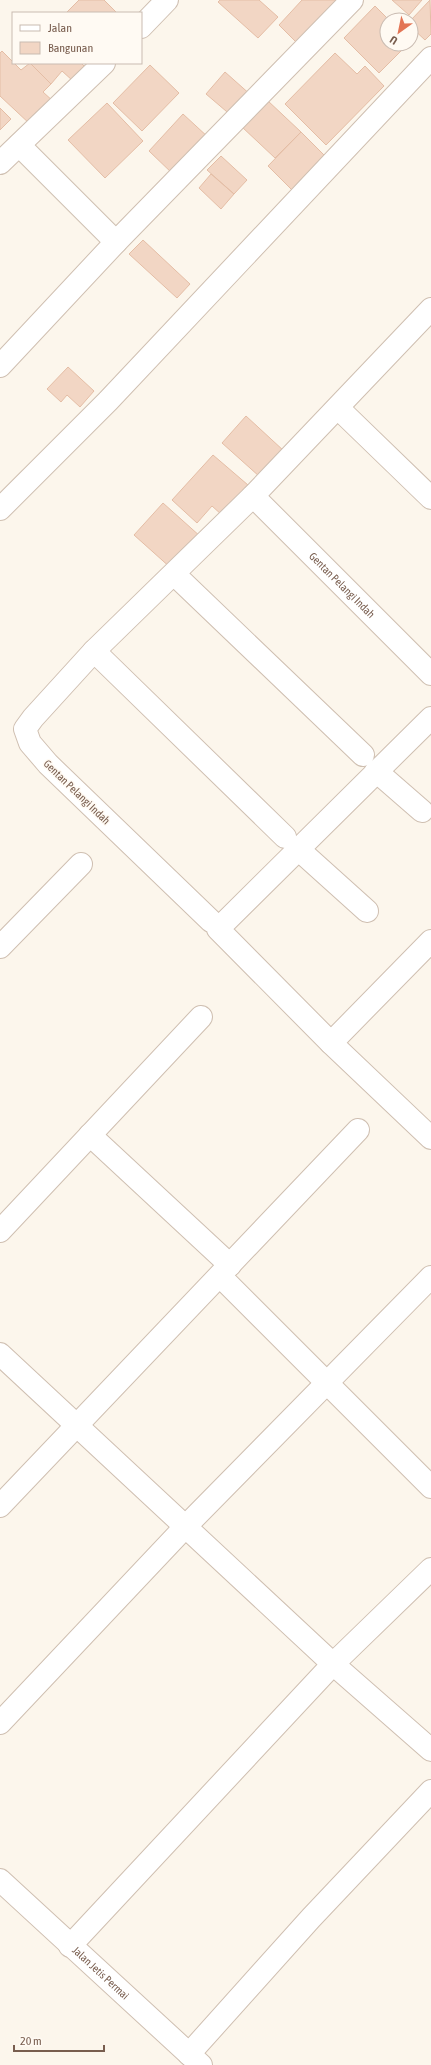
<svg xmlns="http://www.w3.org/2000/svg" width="431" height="2065" viewBox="0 0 431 2065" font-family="'Asap Condensed',sans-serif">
<rect width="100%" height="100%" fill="#fcf6ec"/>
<path fill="#f2d6c4" stroke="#e4bda5" d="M79 0H104L117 13H66Z
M220 0H259L278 17 258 38 218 2Z
M302 0H345L297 43 279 25Z
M392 0H422L409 15Z
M430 0 431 34 425 40 411 27V20Z
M375 6 389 20H387V44H408L379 73 344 38Z
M2 51 21 70 30 63 51 84 43 92 54 102 31 125 0 96V53Z
M335 53 357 74 365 66 384 86 326 145 285 104Z
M30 63H81L85 67 73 81 62 71 51 84Z
M150 65 179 93 142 131 113 103Z
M225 72 252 96 233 117 206 94Z
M267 100 301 132 275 158 242 127Z
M107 103 143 141 105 178 68 140Z
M0 108 11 119 0 130Z
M183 114 209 138 174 175 149 151Z
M301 132 327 158 294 192 268 166Z
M221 156 247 180 234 194 207 170Z
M211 174 234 194 221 209 199 188Z
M143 240 190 284 177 298 129 254Z
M68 367 94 391 80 407 67 395 61 402 47 389Z
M246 416 284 451 260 477 222 443Z
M213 455 248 485 222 515 212 506 197 523 172 500Z
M163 503 201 537 172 569 134 535Z"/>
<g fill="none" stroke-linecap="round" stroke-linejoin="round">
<defs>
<g id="minor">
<path d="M141 27 167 0"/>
<path d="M19 145 116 242"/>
<path d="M0 163 104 63"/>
<path d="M0 366 116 242 352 0"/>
<path d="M338 408 431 498"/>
<path id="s1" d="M253 496 431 674"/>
<path d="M0 509 108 401 431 58"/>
<path d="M174 574 363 755"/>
<path d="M94 651 285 837"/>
<path d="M431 718 218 929 331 1043 431 1138"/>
<path d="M376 771 422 811"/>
<path d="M297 848 367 911"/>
<path d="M211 921 48 764 30 743 25 729 33 718 94 651 253 496 431 309"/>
<path d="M0 947 81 864"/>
<path d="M331 1043 431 941"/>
<path d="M90 1135 230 1265"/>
<path d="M0 1231 201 1017"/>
<path d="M220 1276 431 1487"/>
<path d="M0 1354 333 1664 431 1750"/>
<path d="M0 1506 358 1130"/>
<path d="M0 1723 186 1526 431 1277"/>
<path id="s2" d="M0 1880 201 2065"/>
<path d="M70 1946 333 1664 431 1569"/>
<path d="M189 2054 311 1918 431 1791"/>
</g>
</defs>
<use href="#minor" stroke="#cfbfb1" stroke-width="24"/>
<use href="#minor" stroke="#fff" stroke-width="22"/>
</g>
<g text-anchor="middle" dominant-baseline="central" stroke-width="3" stroke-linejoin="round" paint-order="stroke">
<g font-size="11" fill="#785d4e" stroke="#fffaf3">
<text stroke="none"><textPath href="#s1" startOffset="126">Gentan Pelangi Indah</textPath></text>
<text transform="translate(77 792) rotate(44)">Gentan Pelangi Indah</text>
<text stroke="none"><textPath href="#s2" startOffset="137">Jalan Jetis Permai</textPath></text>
</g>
</g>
<rect x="12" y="12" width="130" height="52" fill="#fffaf3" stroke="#c9bbb1"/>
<rect x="20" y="25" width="20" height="6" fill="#ffffff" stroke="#c9bbb1"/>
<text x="48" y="32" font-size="12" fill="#785d4e">Jalan</text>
<rect x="20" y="42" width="20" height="12" fill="#f2d6c4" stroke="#c9bbb1"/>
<text x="48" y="52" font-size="12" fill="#785d4e">Bangunan</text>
<g transform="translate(399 32) rotate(213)"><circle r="19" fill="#fffaf3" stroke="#c9bbb1"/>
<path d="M0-3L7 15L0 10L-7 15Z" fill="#e37555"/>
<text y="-6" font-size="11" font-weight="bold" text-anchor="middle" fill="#785d4e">U</text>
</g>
<path d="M14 2045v6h90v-6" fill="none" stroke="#785d4e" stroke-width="2"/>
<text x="20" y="2045" font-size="12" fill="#785d4e" stroke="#fffaf3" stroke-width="3" paint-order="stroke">20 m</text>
</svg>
